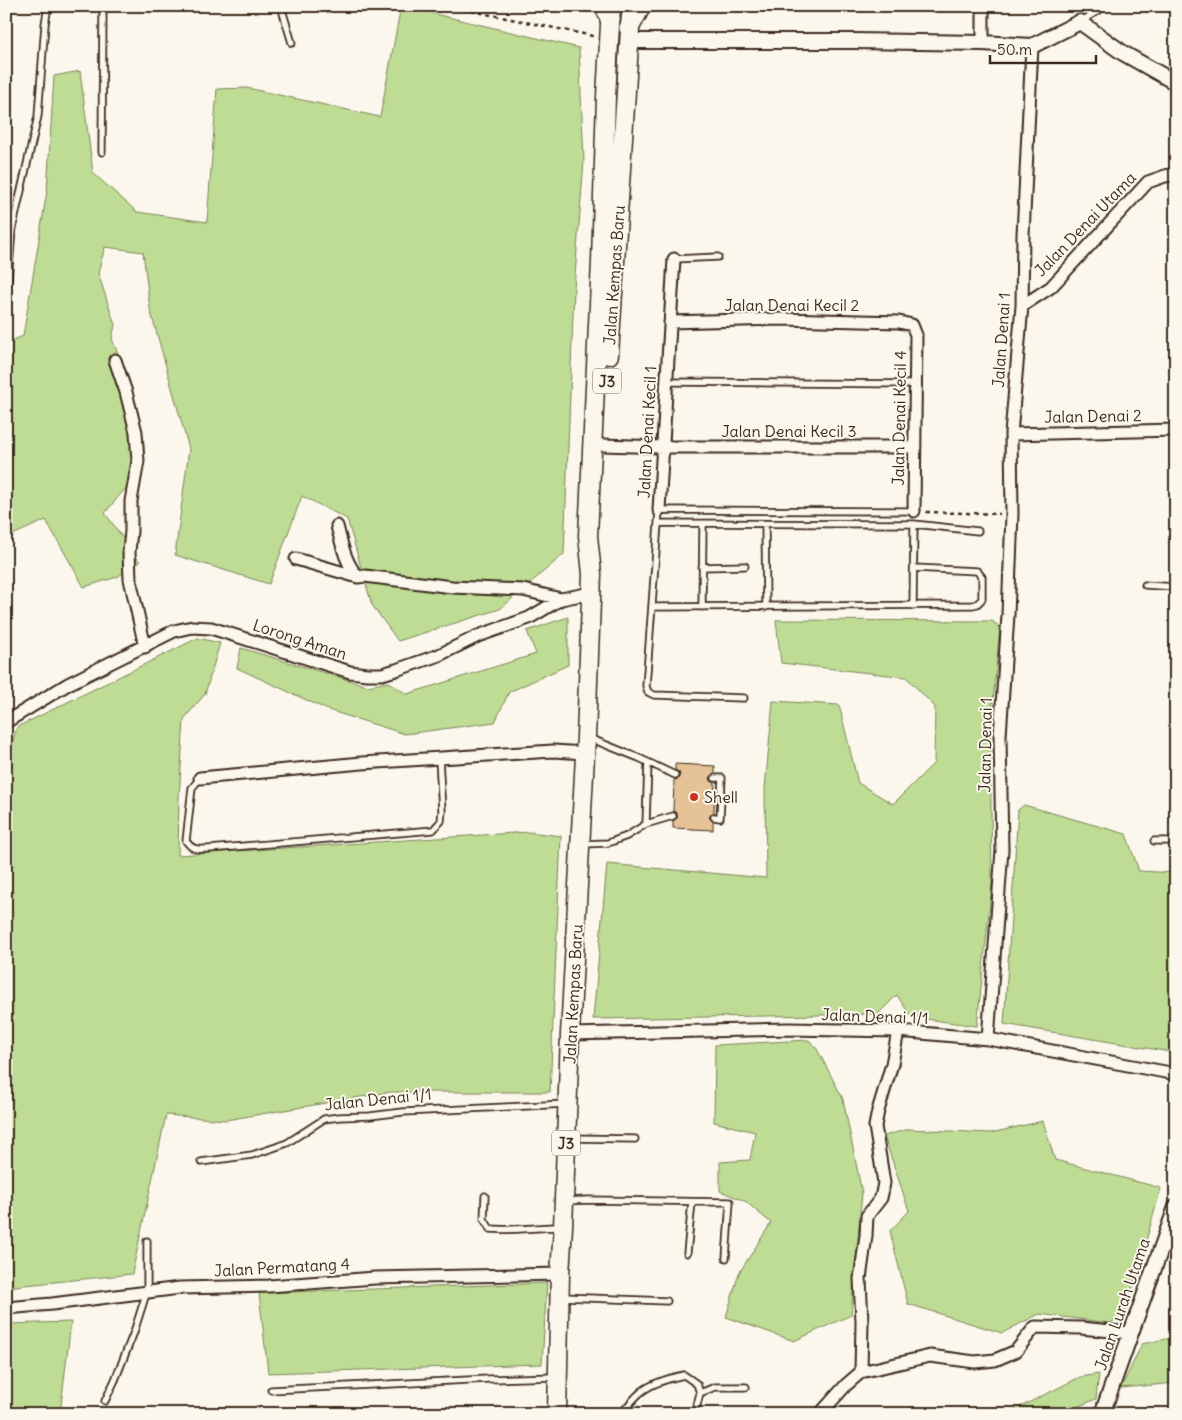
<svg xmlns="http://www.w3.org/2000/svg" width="1182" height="1420" viewBox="0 0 1182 1420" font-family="Delius,sans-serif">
<rect width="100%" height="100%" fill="#fbf7ec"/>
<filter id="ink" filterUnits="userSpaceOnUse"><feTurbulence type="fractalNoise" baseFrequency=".02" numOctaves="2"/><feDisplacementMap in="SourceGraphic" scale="10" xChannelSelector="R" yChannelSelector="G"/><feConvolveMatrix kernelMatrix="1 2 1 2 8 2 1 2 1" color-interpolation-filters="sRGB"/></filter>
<g filter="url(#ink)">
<path fill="#bedc94" stroke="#7c8359" d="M401 6 579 48 584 161 574 288 564 554 500 609 398 641 372 605 347 519 302 496 269 584 175 555 189 449 150 309 143 252 105 247 98 273 115 325 112 339 125 371 143 441 139 482 123 491 105 513 140 562 117 577 84 587 46 520 6 538V343L23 336 47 191 54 76 80 71 93 173 137 212 207 222 217 89 247 88 380 117Z
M568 617V665L509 692 495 722 405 734 328 710 237 668 241 648 368 686 388 682 407 694 536 654 527 631Z
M776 620 992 621 1000 627 990 733 992 883 977 1026 911 1017 897 995 878 1014 593 1019 607 864 766 878 765 789 773 701 839 705 858 783 893 804 934 763 935 707 906 677 781 663Z
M198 638 220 643 205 694 184 719 179 798 178 855 529 832 561 836 550 1092H390L226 1120 166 1115 132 1274 6 1287V763L17 727Z
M1024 805 1126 834 1139 871 1176 873V1053L1004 1024 1018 810Z
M809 1040 817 1049 843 1099 862 1193 851 1315 794 1341 726 1317 739 1273 771 1223 745 1201 720 1191V1162L750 1160 755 1132 714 1122 715 1045Z
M1043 1121 1055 1160 1161 1188 1125 1315 1110 1323 1039 1314 1002 1333 908 1304 890 1231 909 1211 884 1136 908 1129 991 1133Z
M547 1283 542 1364 268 1373 259 1293Z
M71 1322 60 1414H6V1324Z
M1176 1337V1383L1121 1388 1142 1344Z
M1099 1374 1096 1399 1060 1414H1006L1080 1377Z"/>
<path fill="#e6c397" stroke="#3b2a1e" d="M675 764 715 766V773L710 778 711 781 715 783 714 812 709 817 713 822V830L673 828V821L678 817 677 813 673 811 674 780 678 779 680 775 679 772 675 770Z"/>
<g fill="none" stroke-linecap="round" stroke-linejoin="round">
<defs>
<path id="service" d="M281 6 292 43
M1080 22 1106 6
M102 152 103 6
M674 259 718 257
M8 280 12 230 38 116 45 24 48 6
M667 382 916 384
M658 523 914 524 978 531
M765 524 766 607
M702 567 745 566
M1145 585 1176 587
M913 606 914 524
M653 607 973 605 977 604 982 599V577L977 571 914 568
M702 607 703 524
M744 698 654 695 648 692 646 686 659 510 914 511
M589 738 639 758 675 775
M200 778 192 788 186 841C193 851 198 849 209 849L433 830 441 821 442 811 439 759
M714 817 720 818 722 778H715
M646 824 648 762
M1154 841H1176
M583 844 608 843 627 836 646 824 673 816
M568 1138 635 1139
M201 1162 252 1155 276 1147 287 1143 324 1119 339 1117 370 1116 403 1112 566 1104
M485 1196 484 1219 490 1229C513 1231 537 1227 561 1227
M566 1201 588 1200 730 1202 726 1258
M687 1253 692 1202
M562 1297 667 1301
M271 1390 489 1379 556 1377
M105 1401 115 1380 134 1332 147 1291V1241
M697 1405 700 1393 715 1387H746
M621 1414C627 1407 633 1399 640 1393 651 1383 670 1378 684 1375L697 1384 700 1393"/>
<path id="minor" d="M983 6V43
M1022 306 1051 287 1148 182 1165 176 1176 174
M670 322 782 319 899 322 912 325 916 335 914 511
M115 360 126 392 136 432 138 461 131 501V531L129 552 130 579 145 647
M1011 434 1176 430
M603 445 662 447H915
M659 510 674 259
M337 526C342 545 345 562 358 577
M296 559 358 577 365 576 452 587 523 590 561 599
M6 722 68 684 174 631 192 627 211 628 350 672 367 674H382L396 670 439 655 478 636 529 618 561 599 591 593
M200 778 362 763 553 751 585 753
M570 1034 788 1029 898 1031 988 1039 1176 1074
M988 1039 1002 850 1000 736 1008 615 1012 514 1011 434 1022 306 1023 235 1032 46
M6 1308 52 1304 180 1288 269 1286 375 1278 560 1274
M861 1372 862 1322 860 1279 866 1236 867 1216 881 1198 884 1183 875 1126 878 1111 892 1064 898 1031
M820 1414 846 1385 861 1372 930 1356 975 1362 995 1360 1016 1351 1035 1327 1081 1328 1131 1333"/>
<path id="tertiary" d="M628 41H854L983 43 1032 46 1080 22 1123 53 1176 83
M1102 1414 1176 1207"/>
<path id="primary" d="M609 355 631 14
M557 1414 560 1274 563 1227 570 1034 586 737 592 574 588 536 601 261 606 97 611 6"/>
<path id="trunk" d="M605 6 610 19
M629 28 641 6"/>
</defs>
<use href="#service" stroke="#3b2a1e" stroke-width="9"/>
<use href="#minor" stroke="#3b2a1e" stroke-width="15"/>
<use href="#tertiary" stroke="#3b2a1e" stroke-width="18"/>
<use href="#primary" stroke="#3b2a1e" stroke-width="21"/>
<use href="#trunk" stroke="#3b2a1e" stroke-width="22"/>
<path stroke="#3b2a1e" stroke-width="2.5" stroke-dasharray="4 4" stroke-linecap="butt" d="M448 6 593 36
M926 512 1000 514"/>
<use href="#service" stroke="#fbf7ec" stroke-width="5.5"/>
<use href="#minor" stroke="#fbf7ec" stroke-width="11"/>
<use href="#tertiary" stroke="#fbf7ec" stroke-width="14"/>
<use href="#primary" stroke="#fbf7ec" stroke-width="18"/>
<use href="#trunk" stroke="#fbf7ec" stroke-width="19"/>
</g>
</g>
<circle fill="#c8321e" stroke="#fbf7ec" stroke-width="2" cx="694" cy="797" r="5"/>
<g text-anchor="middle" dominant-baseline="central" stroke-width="4" stroke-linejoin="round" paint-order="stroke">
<g fill="#fbf7ec" stroke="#75685c" stroke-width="1">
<rect x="593" y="368.5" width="28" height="25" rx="4"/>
<rect x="552" y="1130.5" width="28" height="25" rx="4"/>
</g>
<g font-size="15" font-weight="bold" fill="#3b2a1e">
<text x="607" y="381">J3</text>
<text x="566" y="1143">J3</text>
</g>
<g font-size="16" fill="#3b2a1e" stroke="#fbf7ec">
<text transform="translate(1085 224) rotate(-46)">Jalan Denai Utama</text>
<text transform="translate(614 275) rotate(-86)">Jalan Kempas Baru</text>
<text x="792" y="305">Jalan Denai Kecil 2</text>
<text transform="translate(1001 340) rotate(-86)">Jalan Denai 1</text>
<text transform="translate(1093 416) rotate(-1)">Jalan Denai 2</text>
<text transform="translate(899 418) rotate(-89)">Jalan Denai Kecil 4</text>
<text x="789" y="431">Jalan Denai Kecil 3</text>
<text transform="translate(647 432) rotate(-87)">Jalan Denai Kecil 1</text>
<text transform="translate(300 639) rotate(18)">Lorong Aman</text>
<text transform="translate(985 745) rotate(-89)">Jalan Denai 1</text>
<text transform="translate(573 994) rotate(-87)">Jalan Kempas Baru</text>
<text transform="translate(875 1016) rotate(2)">Jalan Denai 1/1</text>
<text transform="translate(378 1099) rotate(-6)">Jalan Denai 1/1</text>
<text transform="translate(282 1267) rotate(-3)">Jalan Permatang 4</text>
<text transform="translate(1122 1304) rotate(-71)">Jalan Lurah Utama</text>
</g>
<g font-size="16" fill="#3b2a1e" stroke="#fbf7ec" text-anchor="start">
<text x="704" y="797">Shell</text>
</g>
</g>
<rect width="1182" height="1420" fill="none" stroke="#fbf7ec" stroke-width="25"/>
<rect x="12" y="12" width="1157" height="1395" fill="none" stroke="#3b2a1e" stroke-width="2" filter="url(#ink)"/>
<path d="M990 55v8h106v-8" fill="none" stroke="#3b2a1e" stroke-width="2.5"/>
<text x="997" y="55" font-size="15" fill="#3b2a1e" stroke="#fbf7ec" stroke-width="4" paint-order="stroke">50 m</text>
</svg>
